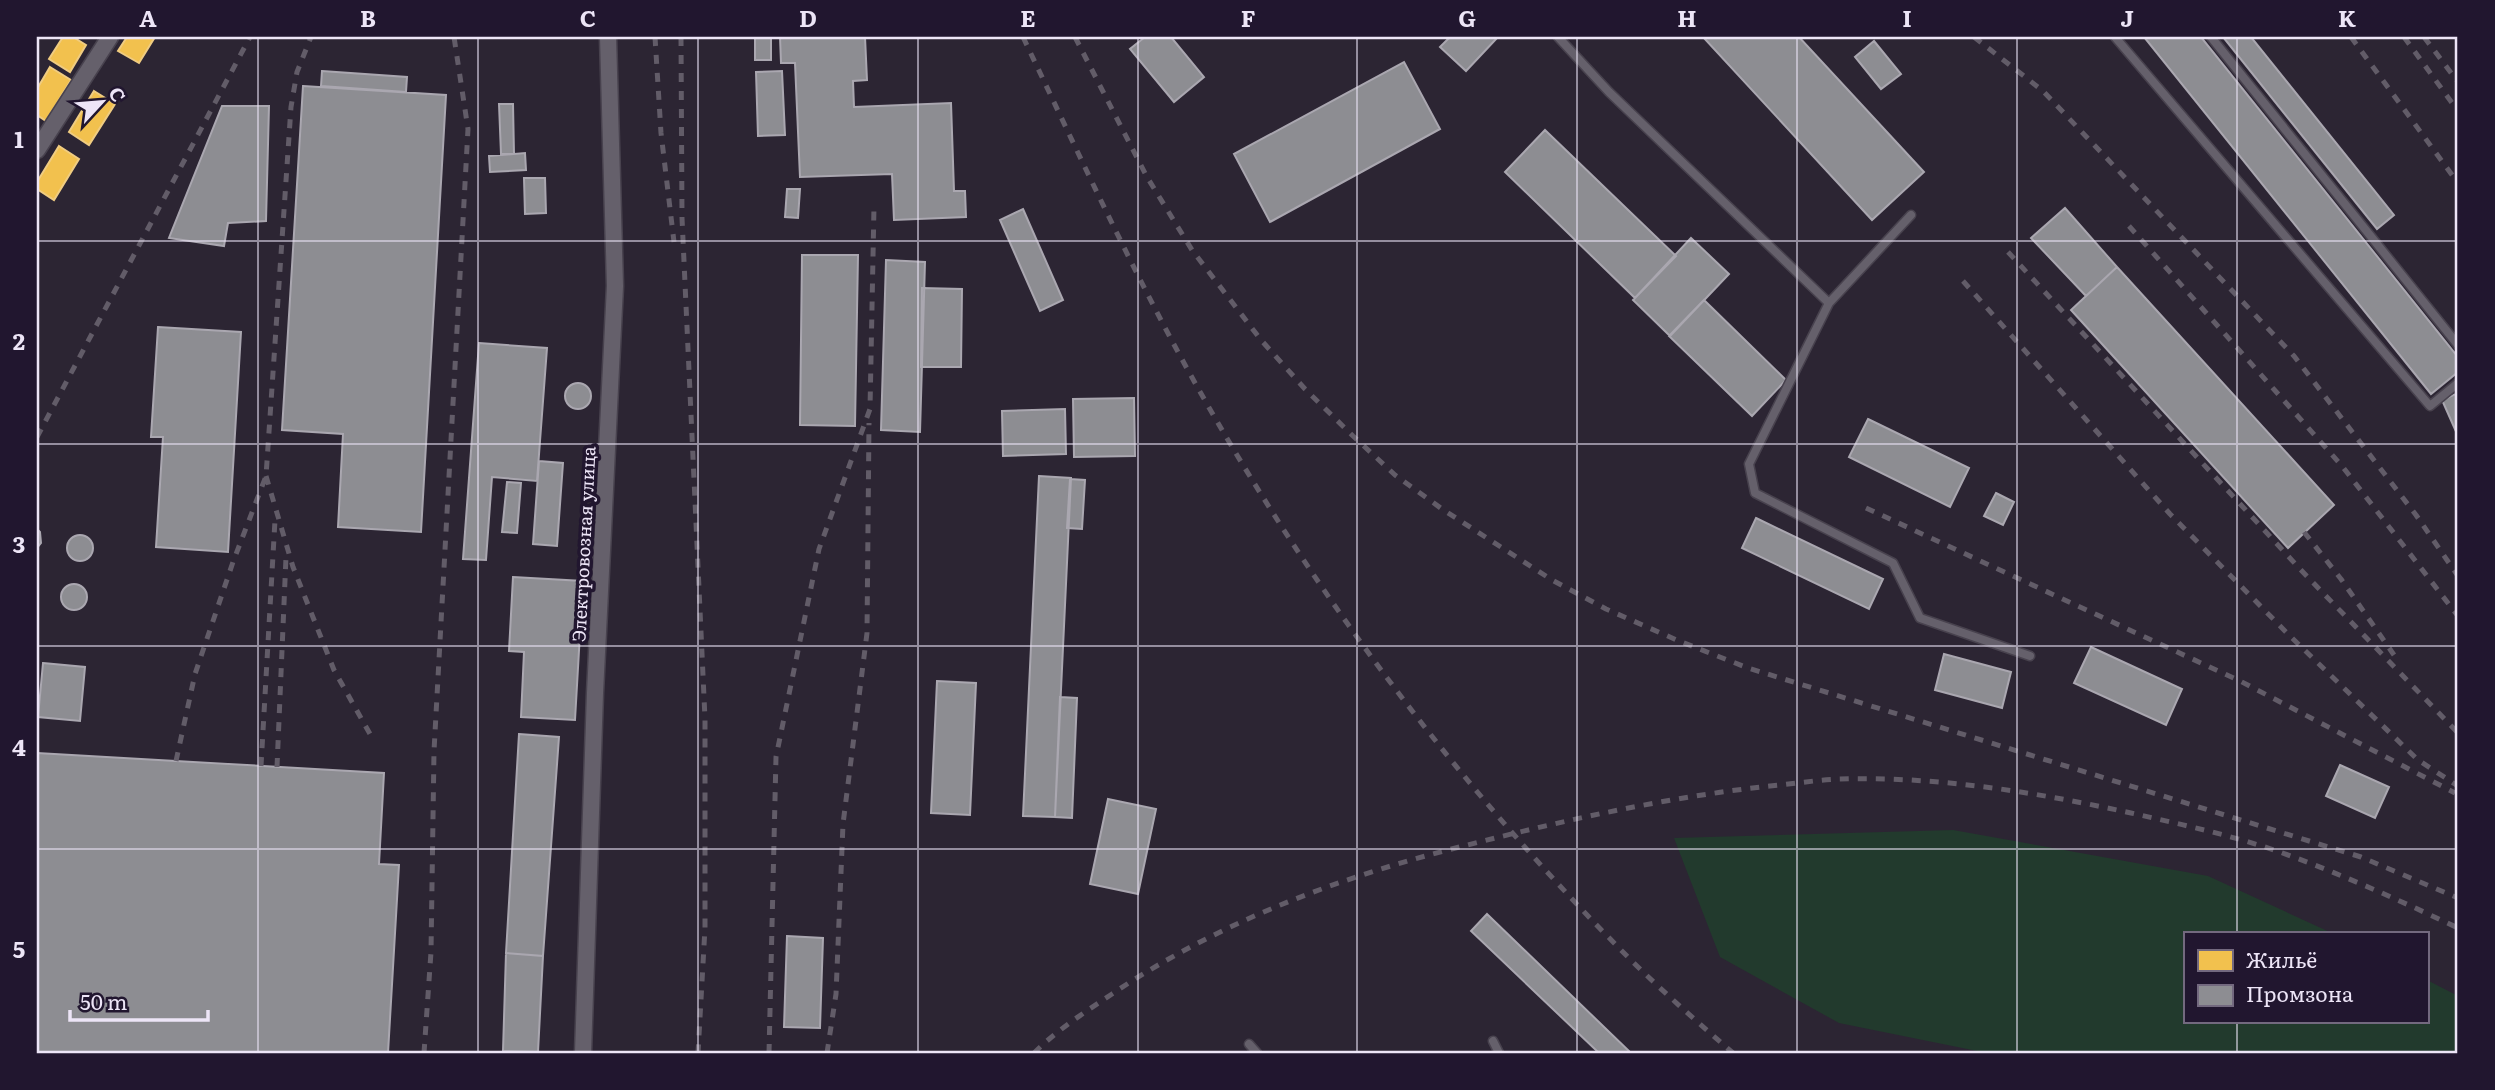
<svg xmlns="http://www.w3.org/2000/svg" width="2495" height="1090" viewBox="0 0 2495 1090" font-family="Literata,serif">
<rect width="100%" height="100%" fill="#2c2533"/>
<path fill="#223a2d" d="M1953 830 2208 876 2334 934H2185V1022H2427V980L2458 996V1053H1987L1839 1023 1720 957 1674 838Z"/>
<path fill="#f2c14e" stroke="#f0cc81" stroke-width="2" d="M63 37H73L86 45 70 72 49 59Z
M127 37H155L139 63 118 51Z
M50 67 71 80 46 121 37 115V89Z
M94 91 115 104 89 145 69 132Z
M59 146 79 159 54 200 37 189V182Z"/>
<path fill="#8d8d92" stroke="#aaa7b0" stroke-width="2" d="M755 37H771V60H755Z
M780 37H865L867 80 853 81 854 107 951 103 954 191H965L966 217 894 220 892 174 800 177 795 63H781Z
M1145 37H1171L1204 77 1174 102 1130 49Z
M1450 37H1498L1466 71 1440 47Z
M1703 37H1799L1924 172 1872 220Z
M2144 37H2201L2458 357V372L2431 394Z
M2223 37H2251L2394 215 2377 229Z
M1874 41 1901 74 1881 89 1855 57Z
M1404 62 1440 129 1270 222 1234 154Z
M322 71 407 77 406 92 321 86Z
M782 71 785 135 758 136 756 72Z
M303 86 446 95 421 532 338 527 343 434 282 430Z
M499 104H513L514 154H501Z
M222 106H269L266 221 228 223 224 246 169 238Z
M1545 130 1676 256 1635 298 1505 172Z
M525 153 526 170 490 172 489 156Z
M524 178H545L546 213 525 214Z
M787 189H800L798 218 785 217Z
M2065 208 2117 267 2086 296 2031 238Z
M1023 209 1063 300 1040 311 1000 220Z
M1691 238 1729 274 1670 336 1633 300Z
M802 255H858L855 426 800 425Z
M886 260 925 262 920 432 881 430Z
M2117 267 2334 505 2288 548 2071 310Z
M922 288 962 289 961 367H921Z
M1704 300 1786 380 1752 416 1669 336Z
M158 327 241 332 228 552 156 547 163 437H151Z
M479 343 547 348 537 481 492 477 486 560 463 559Z
M565 396a13 13 0 1 1 26 0a13 13 0 1 1-26 0Z
M2458 393V436L2442 400Z
M1134 398 1135 456 1074 457 1073 399Z
M1065 409 1066 454 1003 456 1002 411Z
M1868 419 1969 468 1950 507 1849 457Z
M539 461 563 463 557 546 533 544Z
M1039 476 1071 478 1055 817 1023 816Z
M1070 479 1085 480 1082 529 1067 528Z
M507 482 521 483 517 533 502 532Z
M1996 493 2014 502 2003 525 1984 516Z
M1756 518 1883 579 1869 609 1742 548Z
M37 529 40 532 41 543 37 548Z
M67 548a13 13 0 1 1 26 0a13 13 0 1 1-26 0Z
M513 577 583 581 575 720 521 717 524 652 509 651Z
M61 597a13 13 0 1 1 26 0a13 13 0 1 1-26 0Z
M2091 647 2182 689 2166 725 2074 683Z
M1944 654 2011 672 2002 708 1935 690Z
M43 663 85 667 80 721 38 717Z
M937 681 976 683 970 815 931 813Z
M1060 697 1077 698 1072 818 1055 817Z
M519 734 559 737 543 956 506 953Z
M37 753 384 773 379 864 399 865 388 1053H37Z
M2340 765 2389 787 2375 818 2326 796Z
M1108 799 1156 809 1138 894 1090 884Z
M1487 914 1631 1053H1599L1471 931Z
M787 936 823 938 820 1028 784 1027Z
M506 953 543 956 538 1052 503 1051Z
M503 1051 538 1052 502 1053Z"/>
<g fill="none" stroke-linecap="round" stroke-linejoin="round">
<defs>
<path id="lane" d="M1558 37 1609 92 1829 303
M2115 37 2430 406 2458 383
M2211 37 2458 345
M1911 215 1829 303 1749 464 1755 493 1893 563 1920 618 2030 656
M1493 1041 1499 1053
M1249 1044 1257 1053"/>
<path id="street" d="M37 150 110 37
M583 1053 595 693 615 286 608 37"/>
</defs>
<use href="#lane" stroke="#48424e" stroke-width="11"/>
<use href="#street" stroke="#48424e" stroke-width="19"/>
<use href="#lane" stroke="#65606b" stroke-width="8"/>
<use href="#street" stroke="#65606b" stroke-width="16"/>
<path stroke="#625c68" stroke-width="5" stroke-dasharray="9 9" stroke-linecap="butt" d="M655 37 661 133 674 242
M681 37 682 218 705 719V928L698 1053
M1023 37C1075 146 1126 257 1184 363 1301 576 1448 774 1618 947 1654 984 1694 1019 1733 1053
M1075 37 1147 177 1192 250 1261 340 1305 389 1353 436 1395 475 1442 509 1552 580 1606 609 1679 641 1748 668 2361 857 2458 898
M1974 37 2043 91 2294 356 2416 515 2458 576
M2351 37 2458 183
M2404 37 2458 111
M2424 37 2458 82
M2129 226 2342 466 2458 616
M2008 252 2300 569 2458 733
M1963 281 2170 514 2288 634 2418 760 2458 786
M37 437 250 37
M266 476 293 567 334 670 370 734
M1866 508 2240 681 2455 793
M2304 532 2341 579 2394 655
M176 761 195 674 233 562 266 476 291 107 297 72 311 37
M261 766 275 520
M277 767 286 557
M424 1053 431 952 434 751 468 129 454 37
M769 1053 776 757 819 549 870 409 874 206
M827 1053 836 994 843 824 867 633 869 423
M1034 1053C1057 1030 1085 1012 1112 994 1213 926 1326 882 1444 851 1552 823 1660 798 1770 786 1793 784 1816 780 1838 779 1936 776 2035 792 2131 813 2180 824 2230 835 2277 851 2339 873 2399 900 2458 928"/>
</g>
<path fill="none" stroke="#ede5f7" stroke-width="2" stroke-opacity="0.55" d="M258 37V1053M478 37V1053M698 37V1053M918 37V1053M1138 37V1053M1357 37V1053M1577 37V1053M1797 37V1053M2017 37V1053M2237 37V934M37 241H2458M37 444H2458M37 646H2458M37 849H2458M2237 1022V1053"/>
<g text-anchor="middle" dominant-baseline="central" stroke-width="7" stroke-linejoin="round" paint-order="stroke">
<g font-size="18" fill="#ede5f7" stroke="#21162f">
<text transform="translate(583 544) rotate(-87)">Электровозная улица</text>
</g>
</g>
<rect width="2495" height="1090" fill="none" stroke="#21162f" stroke-width="77"/>
<rect x="2184" y="932" width="245" height="91" fill="#21162f" stroke="#73697f" stroke-width="2"/>
<rect x="2198" y="950" width="35" height="21" fill="#f2c14e" stroke="#73697f" stroke-width="2"/>
<text x="2246" y="968" font-size="21" fill="#ede5f7">Жильё</text>
<rect x="2198" y="985" width="35" height="21" fill="#8d8d92" stroke="#73697f" stroke-width="2"/>
<text x="2246" y="1002" font-size="21" fill="#ede5f7">Промзона</text>
<g transform="translate(102 102) rotate(64)" stroke="#21162f" stroke-width="5" paint-order="stroke">
<path d="M0-5L12 26L0 18L-12 26Z" fill="#ede5f7"/>
<text y="-10" font-size="19" font-weight="bold" text-anchor="middle" fill="#ede5f7">С</text>
</g>
<path d="M70 1010v10h138v-10" fill="none" stroke="#ede5f7" stroke-width="3.5"/>
<text x="80" y="1010" font-size="21" fill="#ede5f7" stroke="#21162f" stroke-width="5" paint-order="stroke">50 m</text>
<rect x="38" y="38" width="2418" height="1014" fill="none" stroke="#ede5f7" stroke-width="2.5"/>
<g font-size="23" text-anchor="middle" font-weight="bold" fill="#ede5f7">
<text x="148" y="27">A</text>
<text x="368" y="27">B</text>
<text x="588" y="27">C</text>
<text x="808" y="27">D</text>
<text x="1028" y="27">E</text>
<text x="1248" y="27">F</text>
<text x="1467" y="27">G</text>
<text x="1687" y="27">H</text>
<text x="1907" y="27">I</text>
<text x="2127" y="27">J</text>
<text x="2347" y="27">K</text>
<text x="19" y="148">1</text>
<text x="19" y="350">2</text>
<text x="19" y="553">3</text>
<text x="19" y="756">4</text>
<text x="19" y="958">5</text>
</g>
</svg>
